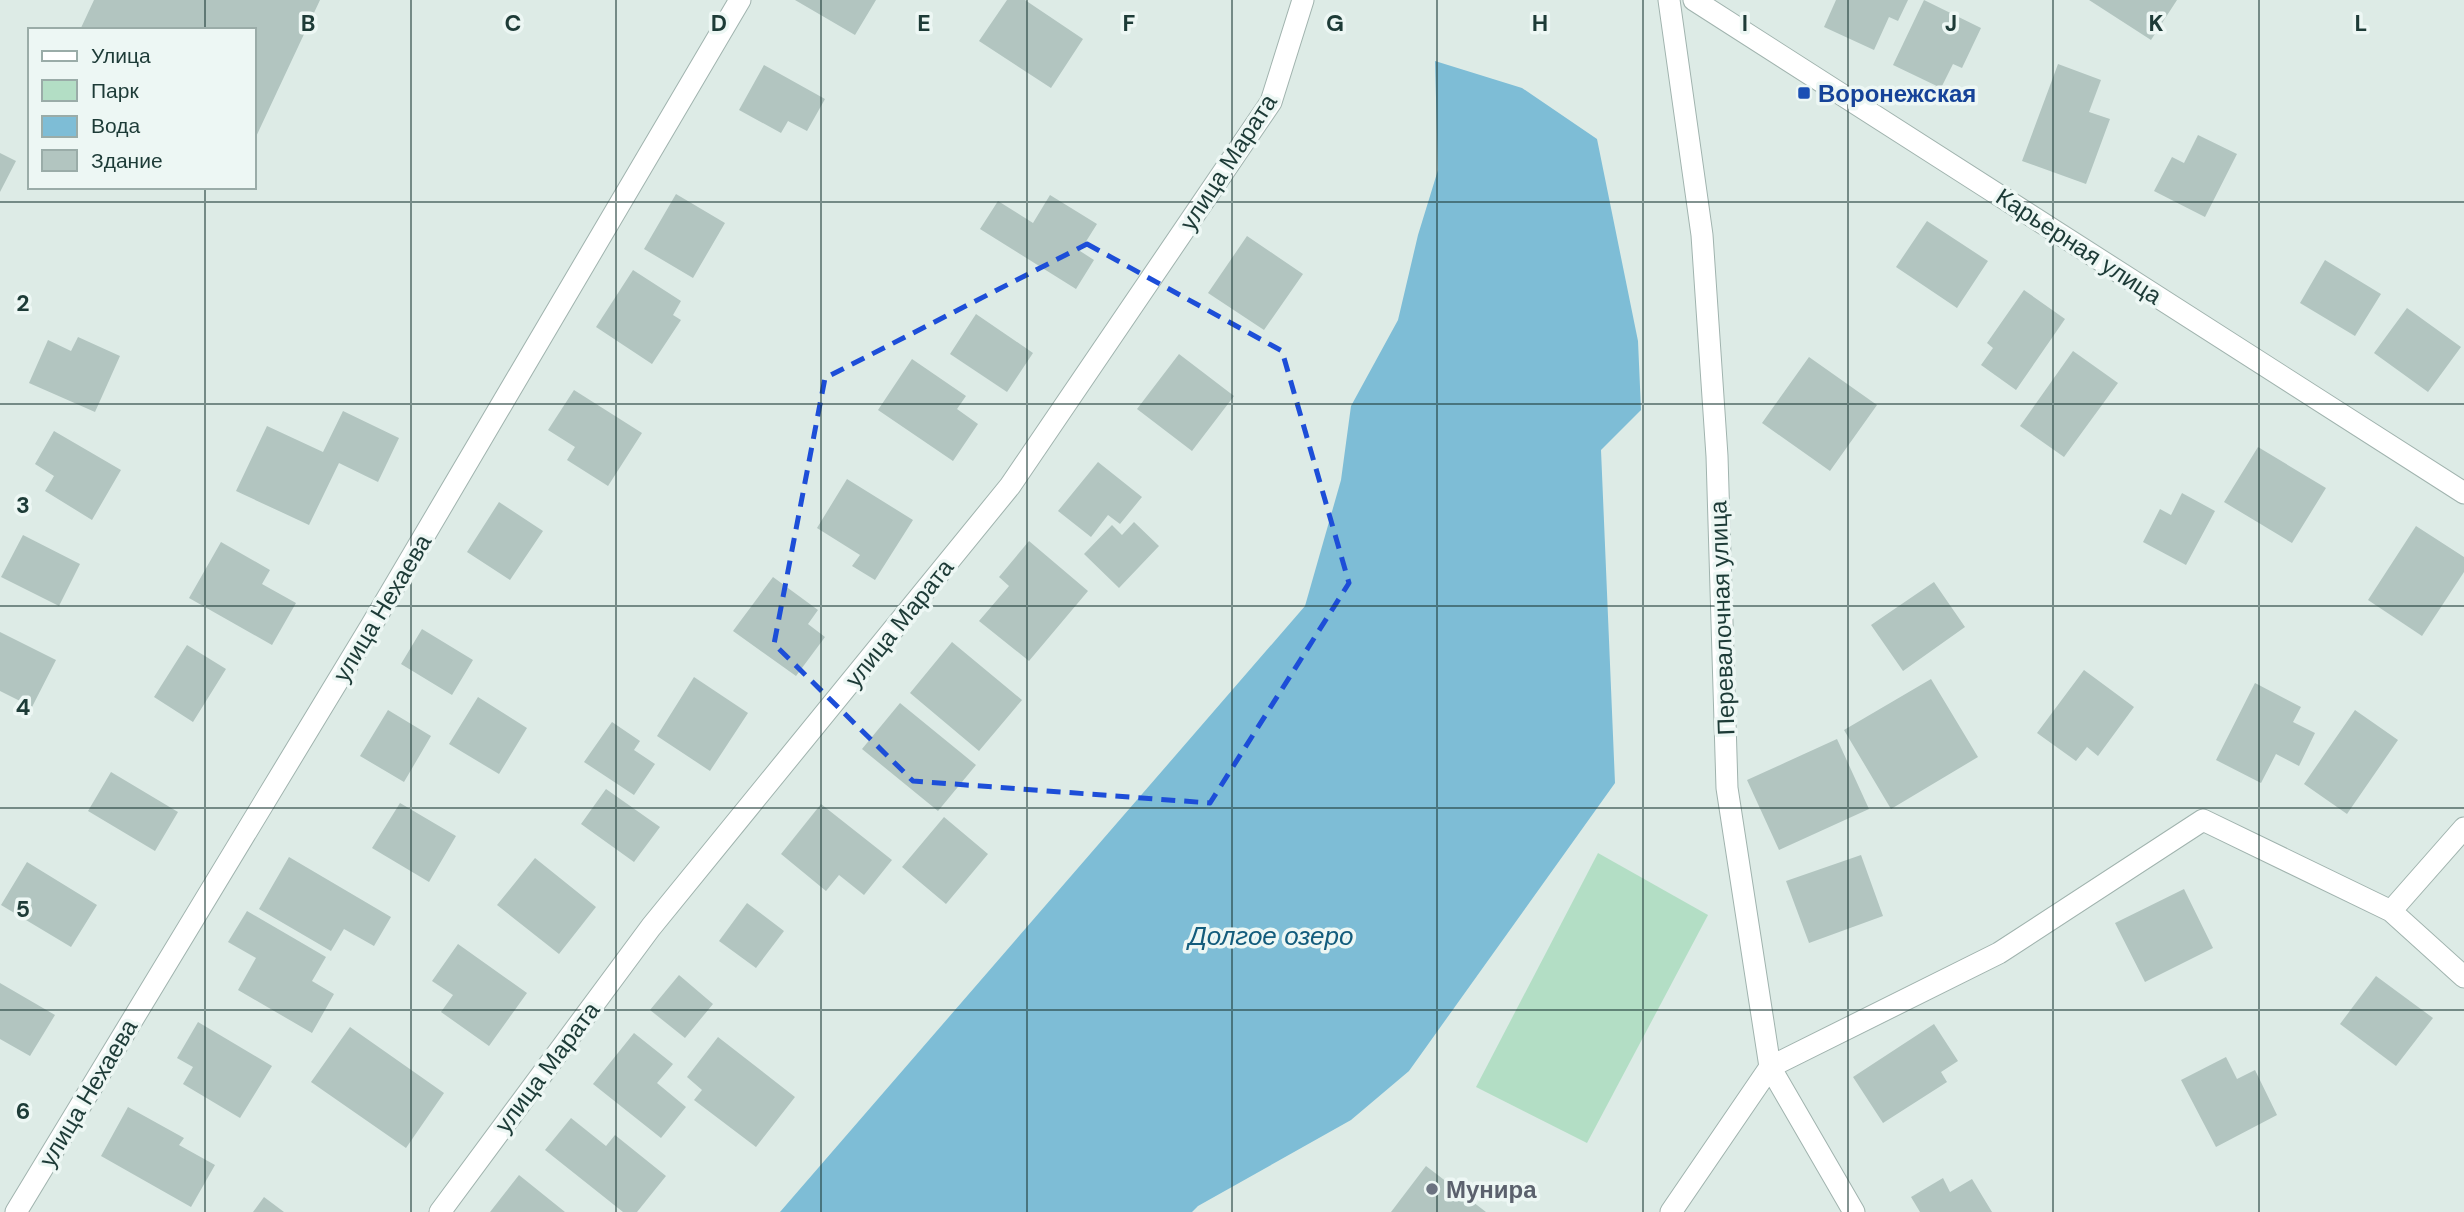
<svg xmlns="http://www.w3.org/2000/svg" width="2464" height="1212" viewBox="0 0 2464 1212" font-family="'DM Sans',sans-serif">
<rect width="100%" height="100%" fill="#ddebe6"/>
<path fill="#b3dec5" d="M1598 853 1708 915 1587 1143 1476 1087Z"/>
<path fill="#7ebdd6" d="M1435 61 1522 88 1597 139 1638 341 1641 410 1601 450 1615 783 1409 1071 1351 1120 1198 1206 1192 1212H780L1305 606 1341 480 1351 406 1398 320 1418 235 1438 170Z"/>
<path fill="#b2c5c0" d="M94 0H320L254 141V30H80Z
M795 0H876L855 35Z
M1007 0H1025L1083 39 1051 88 979 41Z
M1836 0H1908L1898 21 1889 17 1874 50 1824 27Z
M1924 0 1981 28 1962 68 1953 64 1941 88 1893 65Z
M2089 0H2177L2151 40Z
M2058 64 2101 80 2089 112 2110 119 2086 184 2022 161Z
M764 65 825 99 807 131 788 121 781 133 739 110Z
M2198 135 2237 154 2205 217 2154 191 2172 157 2184 163Z
M0 153 16 161 0 192Z
M676 194 725 223 693 278 644 249Z
M1050 195 1097 224 1080 251 1094 260 1076 289 980 229 998 201 1033 223Z
M1927 221 1988 261 1957 308 1896 267Z
M1247 236 1303 274 1264 330 1208 293Z
M2325 260 2381 294 2355 336 2300 303Z
M633 270 681 301 673 315 681 320 652 364 596 327Z
M2024 290 2065 319 2016 390 1981 365 1993 348 1987 343Z
M2407 308 2461 347 2428 392 2374 353Z
M976 314 1033 353 1007 392 950 354Z
M78 337 120 356 95 412 29 383 48 340 71 351Z
M2073 351 2118 383 2064 457 2020 426Z
M1179 354 1234 396 1192 451 1137 409Z
M1809 357 1877 405 1830 471 1762 423Z
M912 359 966 396 957 409 978 424 953 461 878 410Z
M574 390 642 433 608 486 567 460 575 447 548 430Z
M343 411 399 438 378 482 339 463 309 525 236 491 267 426 323 452Z
M54 431 121 470 92 520 45 491 54 476 35 464Z
M2258 447 2326 488 2292 543 2224 502Z
M1098 462 1142 497 1120 524 1108 515 1091 537 1058 511Z
M847 479 913 520 875 580 852 566 860 555 817 528Z
M2182 493 2215 511 2186 565 2143 542 2160 509 2171 515Z
M499 502 543 531 510 580 467 552Z
M1134 522 1159 546 1119 588 1084 554 1112 525 1122 535Z
M2416 526 2464 557V572L2422 636 2368 600Z
M23 535 80 564 59 606 1 577Z
M1029 541 1088 591 1029 661 979 621 1009 586 999 577Z
M221 542 270 570 262 584 296 603 272 645 189 598Z
M773 577 818 610 808 624 825 637 796 676 733 631Z
M1934 582 1965 627 1903 671 1871 625Z
M422 629 473 660 452 695 401 664Z
M0 632 56 660 32 707 0 691Z
M952 642 1022 700 979 751 910 693Z
M187 645 226 669 193 722 154 697Z
M2084 670 2134 707 2098 756 2087 747 2076 761 2037 733Z
M694 677 748 713 710 771 657 736Z
M1931 679 1978 757 1891 809 1844 730Z
M2255 683 2301 707 2293 722 2315 733 2299 766 2276 754 2261 783 2216 760Z
M478 697 527 728 499 774 449 744Z
M900 703 976 765 938 811 862 749Z
M388 710 431 736 404 782 360 756Z
M2355 710 2398 740 2347 814 2304 784Z
M612 722 640 741 634 750 655 764 634 795 584 762Z
M1837 739 1869 809 1779 850 1747 780Z
M111 772 178 812 155 851 88 811Z
M606 789 660 827 634 862 581 824Z
M400 803 456 836 429 882 372 848Z
M821 804 892 860 864 895 839 875 826 891 781 854Z
M944 817 988 854 946 904 902 867Z
M1861 855 1883 916 1809 943 1786 881Z
M289 857 391 917 374 946 344 929 331 951 259 909Z
M535 858 596 907 559 954 497 905Z
M27 862 97 905 71 947 1 905Z
M2184 889 2213 948 2145 982 2115 923Z
M747 903 784 931 756 968 719 941Z
M247 911 326 957 312 981 334 994 312 1033 238 990 256 958 228 942Z
M458 944 527 993 489 1046 441 1012 453 995 432 981Z
M679 975 713 1004 685 1038 650 1010Z
M2376 976 2433 1018 2396 1066 2340 1024Z
M0 983 55 1015 30 1056 0 1039Z
M198 1022 272 1066 240 1118 183 1084 193 1067 177 1058Z
M1934 1024 1958 1061 1941 1072 1947 1082 1883 1123 1853 1077Z
M350 1027 444 1093 406 1148 311 1082Z
M634 1033 673 1064 657 1083 686 1107 661 1138 593 1084Z
M718 1037 795 1097 756 1147 694 1100 702 1090 687 1077Z
M2226 1057 2237 1079 2255 1070 2277 1115 2216 1147 2181 1080Z
M128 1107 184 1138 179 1145 215 1165 191 1207 101 1156Z
M571 1118 606 1146 615 1135 666 1176 637 1212H623L545 1150Z
M1426 1166 1486 1212H1391Z
M519 1175 565 1212H490Z
M1943 1178 1950 1192 1972 1179 1992 1212H1920L1911 1197Z
M264 1197 284 1212H253Z"/>
<g fill="none" stroke-linecap="round" stroke-linejoin="round">
<defs>
<path id="minor" d="M1669 0 1702 235 1717 456 1727 788 1770 1067 1854 1212
M2391 911 2464 828
M440 1212 651 927 1010 486 1271 102 1303 0
M1671 1212 1770 1067 1999 953 2203 820 2391 911 2464 977"/>
<path id="tertiary" d="M1694 0 2464 493
M16 1212 371 626 740 0"/>
</defs>
<use href="#minor" stroke="#a0b3ae" stroke-width="23"/>
<use href="#tertiary" stroke="#a0b3ae" stroke-width="23"/>
<use href="#minor" stroke="#fff" stroke-width="21"/>
<use href="#tertiary" stroke="#fff" stroke-width="21"/>
</g>
<path fill="none" stroke="#1d4ed8" stroke-width="5" stroke-dasharray="14 9" stroke-linejoin="round" d="M1087 244 1282 351 1349 583 1210 803 913 781 774 644 825 378Z"/>
<path fill="none" stroke="#1d3b37" stroke-width="2" stroke-opacity="0.55" d="M205 0V30M411 0V1212M616 0V1212M821 0V1212M1027 0V1212M1232 0V1212M1437 0V1212M1643 0V1212M1848 0V1212M2053 0V1212M2259 0V1212M205 187V1212M0 202H2464M0 404H2464M0 606H2464M0 808H2464M0 1010H2464"/>
<rect fill="#1a4fb4" stroke="#edf7f4" stroke-width="2.5" x="1797" y="86" width="14" height="14" rx="3.5"/>
<circle fill="#6b7280" stroke="#edf7f4" stroke-width="2.5" cx="1432" cy="1189" r="7"/>
<g text-anchor="middle" dominant-baseline="central" stroke-width="7" stroke-linejoin="round" paint-order="stroke">
<g font-size="24" font-weight="bold" fill="#164399" stroke="#edf7f4" text-anchor="start">
<text x="1818" y="93">Воронежская</text>
</g>
<g font-size="24" fill="#1d3b37" stroke="#edf7f4">
<text transform="translate(1228 162) rotate(-57)">улица Марата</text>
<text transform="translate(2079 246) rotate(33)">Карьерная улица</text>
<text transform="translate(382 608) rotate(-59)">улица Нехаева</text>
<text transform="translate(1722 618) rotate(-92)">Перевалочная улица</text>
<text transform="translate(899 623) rotate(-51)">улица Марата</text>
<text transform="translate(547 1067) rotate(-53)">улица Марата</text>
<text transform="translate(88 1093) rotate(-59)">улица Нехаева</text>
</g>
<g font-size="24" font-weight="bold" fill="#5b616d" stroke="#edf7f4" text-anchor="start">
<text x="1446" y="1189">Мунира</text>
</g>
<g font-size="26" font-style="italic" fill="#135c7c" stroke="#edf7f4">
<text x="1271" y="936">Долгое озеро</text>
</g>
</g>
<g font-size="23" text-anchor="middle" font-weight="bold" fill="#1d3b37" stroke="#edf7f4" stroke-width="7" stroke-linejoin="round" paint-order="stroke">
<text x="308" y="31">B</text>
<text x="513" y="31">C</text>
<text x="719" y="31">D</text>
<text x="924" y="31">E</text>
<text x="1129" y="31">F</text>
<text x="1335" y="31">G</text>
<text x="1540" y="31">H</text>
<text x="1745" y="31">I</text>
<text x="1951" y="31">J</text>
<text x="2156" y="31">K</text>
<text x="2361" y="31">L</text>
<text x="23" y="311">2</text>
<text x="23" y="513">3</text>
<text x="23" y="715">4</text>
<text x="23" y="917">5</text>
<text x="23" y="1119">6</text>
</g>
<rect x="28" y="28" width="228" height="161" fill="#edf7f4" stroke="#9aaca8" stroke-width="2"/>
<rect x="42" y="51" width="35" height="10" fill="#ffffff" stroke="#9aaca8" stroke-width="2"/>
<text x="91" y="63" font-size="21" fill="#1d3b37">Улица</text>
<rect x="42" y="80" width="35" height="21" fill="#b3dec5" stroke="#9aaca8" stroke-width="2"/>
<text x="91" y="98" font-size="21" fill="#1d3b37">Парк</text>
<rect x="42" y="116" width="35" height="21" fill="#7ebdd6" stroke="#9aaca8" stroke-width="2"/>
<text x="91" y="133" font-size="21" fill="#1d3b37">Вода</text>
<rect x="42" y="150" width="35" height="21" fill="#b2c5c0" stroke="#9aaca8" stroke-width="2"/>
<text x="91" y="168" font-size="21" fill="#1d3b37">Здание</text>
</svg>
